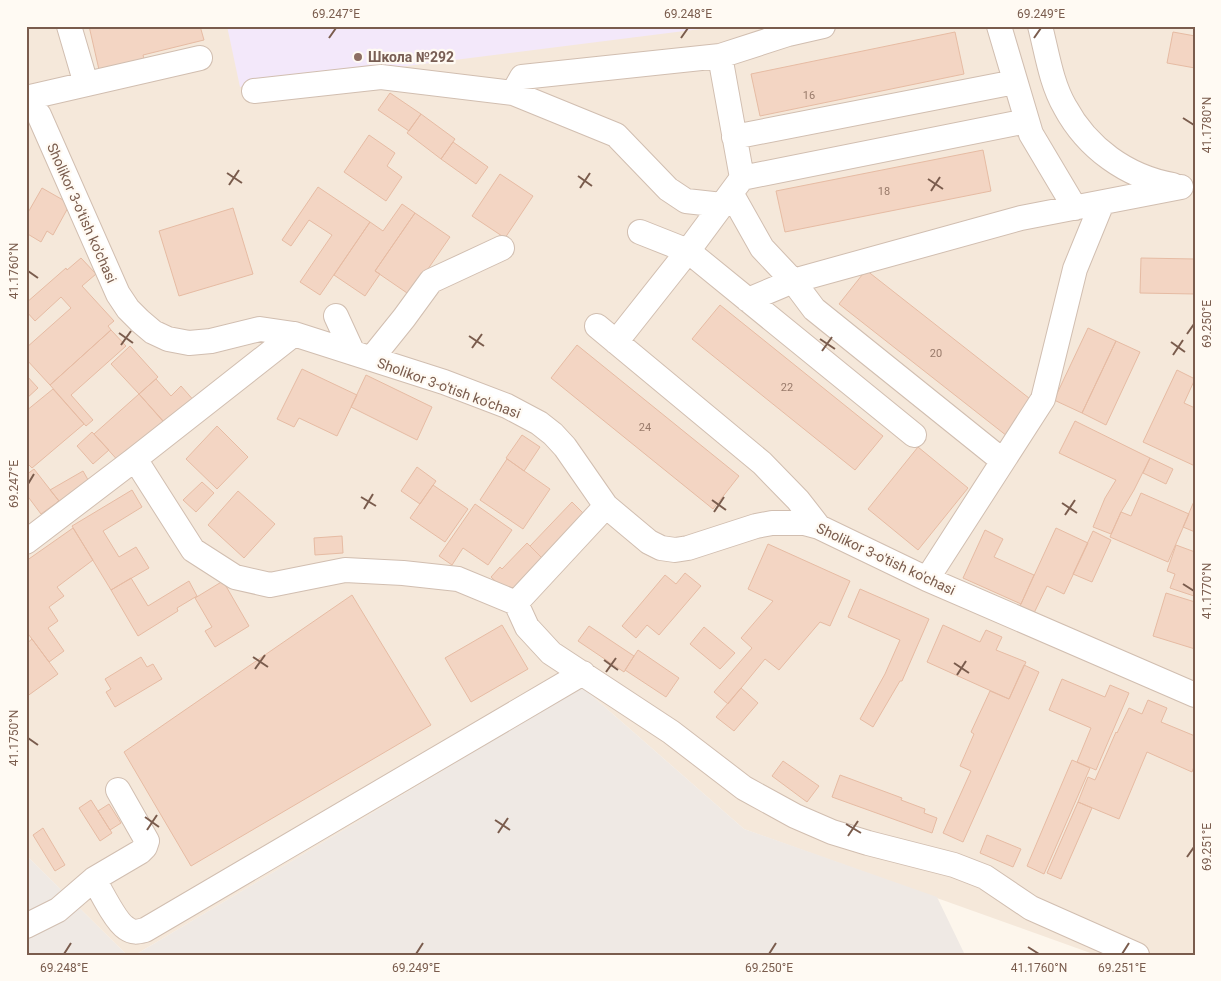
<svg xmlns="http://www.w3.org/2000/svg" width="1221" height="981" viewBox="0 0 1221 981" font-family="Roboto,sans-serif">
<rect width="100%" height="100%" fill="#fdf6ec"/>
<path fill="#f5e8da" d="M26 26H1195V955H1096L744 829 582 687 135 955H127L26 855Z"/>
<path fill="#efe9e4" d="M582 687 744 829 937 897 965 955H135Z
M26 855 127 955H26Z"/>
<path fill="#f3e8fa" d="M227 26H724L240 87Z"/>
<path fill="#f3d5c3" stroke="#e6bba3" d="M89 26H200L204 40 143 55 145 63 100 74Z
M955 32 964 74 760 116 751 74Z
M1173 32 1195 36V68L1167 63Z
M390 93 421 114 409 131 378 110Z
M421 114 455 139 441 159 407 133Z
M369 135 395 153 387 166 402 177 386 201 344 172Z
M453 142 488 167 476 184 441 159Z
M983 150 991 191 785 232 776 191Z
M500 174 533 196 505 238 472 216Z
M318 187 370 222 320 295 300 282 332 235 309 220 291 246 282 240Z
M42 188 70 204 53 235 47 231 41 242 26 233V216Z
M402 204 415 213 375 271 380 274 365 296 334 275 370 222 383 231Z
M233 208 253 274 179 296 159 231Z
M415 213 450 237 410 295 375 271Z
M81 258 96 274 82 286 114 321 108 326 111 330 50 385 26 359V348L71 308 61 297 35 321 26 311V303L66 268 67 270Z
M1141 258 1195 259V294L1140 293Z
M866 270 1034 402 1007 436 839 304Z
M720 305 883 436 855 470 692 339Z
M1088 328 1116 341 1082 413 1054 400Z
M111 330 126 346 71 395 93 420 86 426 50 385Z
M1116 341 1140 352 1106 425 1082 413Z
M577 345 739 476 713 509 551 378Z
M130 346 158 377 139 394 111 364Z
M302 369 357 395 337 436 299 418 294 427 277 419Z
M1177 370 1195 379 1184 403 1195 408V466L1143 442Z
M26 375 38 388 26 399Z
M366 375 432 407 417 440 351 407Z
M156 379 171 396 181 386 196 403 168 427 139 394Z
M53 389 84 424 32 468 26 462V411Z
M139 394 166 424 121 464 94 434Z
M1075 421 1150 458 1134 490 1121 512 1111 534 1093 527 1105 498 1116 480 1059 453Z
M217 426 248 457 217 489 186 459Z
M92 432 109 450 93 464 77 446Z
M522 435 540 447 524 471 506 458Z
M918 447 968 488 918 550 868 509Z
M1150 458 1173 469 1166 484 1143 473Z
M507 459 550 489 523 529 480 500Z
M417 467 436 481 420 504 401 491Z
M34 469 59 501 41 514 26 494V475Z
M83 471 91 485 58 504 57 502 59 501 50 490Z
M202 482 214 493 196 512 183 500Z
M433 485 468 509 445 542 410 518Z
M132 490 142 507 103 531 119 557 136 547 149 568 111 590 72 526Z
M238 491 275 524 244 558 208 525Z
M1141 493 1189 514 1168 562 1110 537 1121 512 1131 516Z
M1195 499V532L1183 527Z
M572 502 587 517 545 561 530 546Z
M475 504 512 530 488 565 463 548 452 565 439 556Z
M73 528 93 560 57 587 64 596 49 607 58 621 48 628 64 651 49 662 26 631V561Z
M1056 528 1088 543 1064 594 1047 586 1034 613 1020 606Z
M985 530 1003 539 994 557 1034 575 1021 604 963 578Z
M1093 531 1111 540 1092 582 1073 574Z
M342 536 343 553 315 555 314 538Z
M527 543 545 561 511 596 491 577 500 567 502 569Z
M768 544 850 581 830 626 820 622 779 670 765 659 728 704 714 692 752 648 741 638 773 601 748 589Z
M1176 545 1195 552 1194 596 1170 588 1175 574 1167 571Z
M685 573 701 586 659 635 647 625 636 638 622 626 665 575 676 584Z
M131 578 148 606 189 581 197 596 177 608 178 611 138 636 111 590Z
M223 581 249 626 215 647 205 631 212 627 195 598Z
M860 589 929 619 902 681H900L873 727 860 719 885 674 900 640 848 617Z
M1166 593 1195 602V649L1153 636Z
M352 595 431 725 191 866 124 752Z
M502 625 528 669 471 702 445 658Z
M943 625 980 642 986 630 1002 637 996 650 1026 662 1009 699 927 662Z
M589 626 634 656 624 672 578 641Z
M704 627 735 653 720 669 690 644Z
M32 639 58 674 26 697V644Z
M638 650 679 678 666 697 625 670Z
M141 657 147 667 153 664 162 679 115 707 106 692 111 689 105 679Z
M1024 665 1039 672 963 842 943 833 971 771 960 766 974 734 971 732 990 691 1009 699Z
M1062 679 1105 697 1110 685 1129 693 1096 770 1077 762 1091 728 1049 710Z
M741 688 758 703 734 731 716 717Z
M1148 700 1167 708 1161 722 1195 736V764L1192 772 1147 752 1119 819 1078 802 1088 777 1095 780 1116 732 1117 733 1129 708 1142 714Z
M1072 760 1090 768 1044 874 1027 866Z
M783 761 819 786 807 802 772 776Z
M840 775 902 798 901 800 925 809 924 813 937 818 932 833 832 797Z
M91 800 112 833 100 841 79 808Z
M1078 802 1092 808 1061 879 1047 873Z
M109 804 121 823 110 830 98 811Z
M43 828 65 865 55 871 33 835Z
M987 835 1021 849 1013 867 980 853Z"/>
<g fill="none" stroke-linecap="round" stroke-linejoin="round">
<defs>
<path id="minor" d="M69 26 86 84
M999 26 1031 134 1075 208
M1040 26C1047 53 1051 83 1065 107 1087 148 1127 177 1173 185
M254 91 381 77 513 93 616 135 668 189 686 201 722 205
M513 93 522 77 720 56
M26 98 200 58
M26 99 39 115 118 294 128 309 140 321 153 332 168 339 189 343 211 341 260 329 294 334 444 382 507 406 539 423 553 434 565 447 606 506 649 542 661 548 675 550 688 548 756 526 772 523H804L819 527 927 579 1195 695
M734 137 1015 82
M742 178 1027 121
M731 193 762 248 793 281 1021 218 1181 187
M640 232 688 251 742 178 720 56 788 34 823 26
M748 300 793 281 814 309 1003 461
M336 316 353 353
M597 326 762 463 798 500 819 527
M616 342 688 251 914 435
M371 359 404 318 431 281 502 248
M135 459 193 550 235 577 270 585 345 570 403 573 458 579 516 603 606 506
M26 542 135 459 294 334
M927 579 1043 399 1075 269 1102 203
M516 603 527 627 551 653 671 732 744 788 795 816 832 832 868 843 954 865 985 877 1031 908 1137 955
M118 790 147 841 145 847 140 852 94 879C100 890 116 922 126 928 133 933 137 932 145 930L583 673
M26 926 58 910 94 879"/>
</defs>
<use href="#minor" stroke="#d1beb0" stroke-width="26"/>
<use href="#minor" stroke="#fff" stroke-width="24"/>
</g>
<path fill="none" stroke="#7a5c4d" stroke-width="2" d="M329 38 336 28M681 38 688 28M1034 38 1041 28M1183 118 1194 125M227 173 242 183M578 176 592 186M928 179 943 189M229 185 239 170M580 188 590 173M931 191 940 177M28 271 38 278M119 333 133 343M1187 334 1194 324M469 336 484 346M820 339 835 349M1171 342 1185 352M121 345 131 331M472 348 482 334M822 351 832 337M1173 355 1183 340M28 484 34 474M361 497 376 506M712 500 726 510M1062 503 1077 513M364 509 373 494M714 512 724 497M1065 515 1075 500M1183 584 1194 591M253 657 268 667M604 660 618 670M954 663 969 673M255 669 265 655M606 672 616 658M957 675 966 661M28 738 38 745M145 817 159 827M495 820 510 830M846 824 861 833M147 830 157 815M498 833 508 818M848 836 858 821M1187 857 1194 847M1028 947 1039 954M64 954 71 943M416 954 423 943M769 954 776 943M1122 954 1129 943"/>
<circle fill="#8d6e63" stroke="#fffaf3" stroke-width="2" cx="358" cy="57" r="5"/>
<g text-anchor="middle" dominant-baseline="central" stroke-width="4.5" stroke-linejoin="round" paint-order="stroke">
<g font-size="11" fill="#987a6a">
<text x="809" y="95">16</text>
<text x="884" y="191">18</text>
<text x="936" y="353">20</text>
<text x="787" y="387">22</text>
<text x="645" y="427">24</text>
</g>
<g font-size="14" font-weight="bold" fill="#785e54" stroke="#fffaf3" text-anchor="start">
<text x="368" y="57">Школа №292</text>
</g>
<g font-size="14" fill="#7a5c4d" stroke="#fffaf3">
<text transform="translate(82 213) rotate(66)">Sholikor 3-o'tish ko'chasi</text>
<text transform="translate(449 388) rotate(20)">Sholikor 3-o'tish ko'chasi</text>
<text transform="translate(886 559) rotate(25)">Sholikor 3-o'tish ko'chasi</text>
</g>
</g>
<rect width="1221" height="981" fill="none" stroke="#fffaf3" stroke-width="55"/>
<rect x="28" y="28" width="1166" height="926" fill="none" stroke="#7a5c4d" stroke-width="2"/>
<g font-size="12" text-anchor="middle" fill="#7a5c4d">
<text x="336" y="18">69.247°E</text>
<text x="688" y="18">69.248°E</text>
<text x="1041" y="18">69.249°E</text>
<text transform="translate(1207 125) rotate(-90)" y="4">41.1780°N</text>
<text transform="translate(14 271) rotate(-90)" y="4">41.1760°N</text>
<text transform="translate(1207 324) rotate(-90)" y="4">69.250°E</text>
<text transform="translate(14 484) rotate(-90)" y="4">69.247°E</text>
<text transform="translate(1207 591) rotate(-90)" y="4">41.1770°N</text>
<text transform="translate(14 738) rotate(-90)" y="4">41.1750°N</text>
<text transform="translate(1207 847) rotate(-90)" y="4">69.251°E</text>
<text x="64" y="972">69.248°E</text>
<text x="416" y="972">69.249°E</text>
<text x="769" y="972">69.250°E</text>
<text x="1039" y="972">41.1760°N</text>
<text x="1122" y="972">69.251°E</text>
</g>
</svg>
